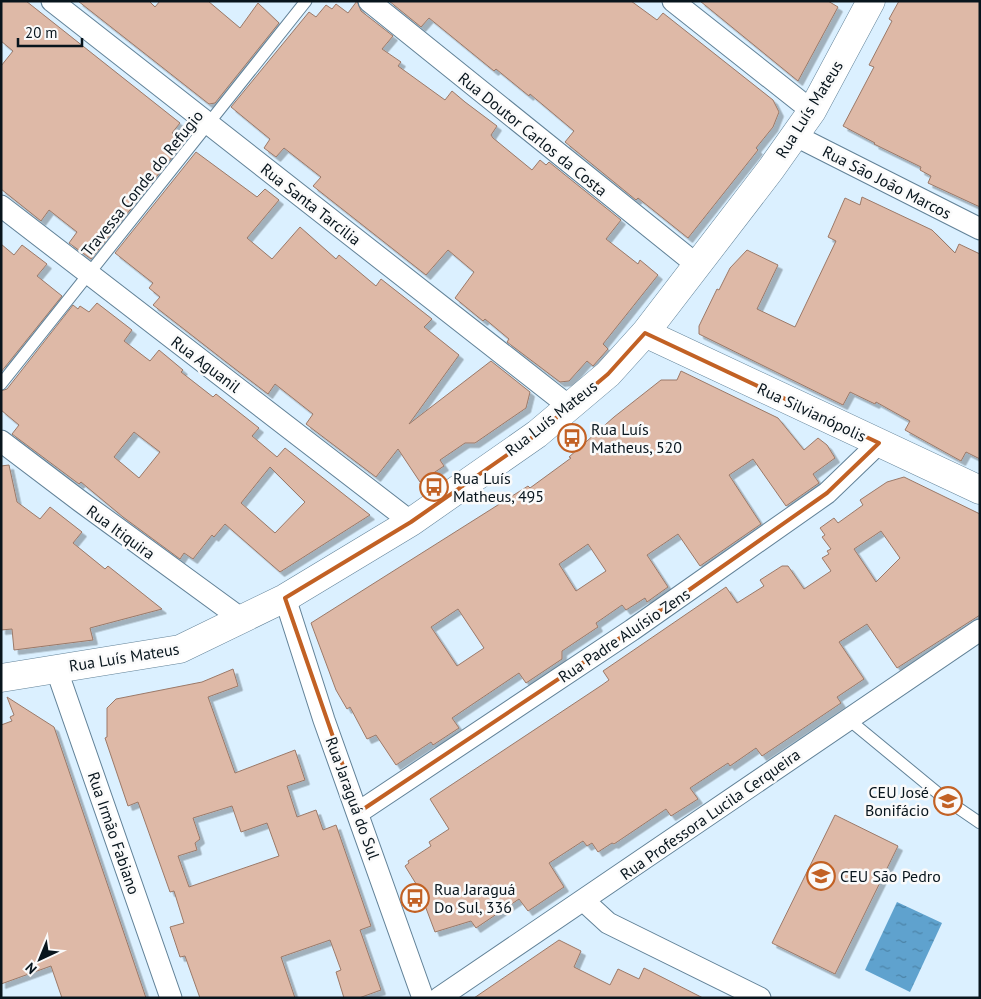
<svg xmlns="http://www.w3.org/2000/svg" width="981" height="999" viewBox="0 0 981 999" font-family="'PT Sans',sans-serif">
<defs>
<pattern id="water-ripples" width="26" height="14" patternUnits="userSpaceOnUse" patternTransform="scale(1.25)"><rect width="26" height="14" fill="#5fa2ce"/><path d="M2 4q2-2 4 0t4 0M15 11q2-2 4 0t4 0" fill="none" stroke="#4c83a7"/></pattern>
<filter id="shadow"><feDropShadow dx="4.5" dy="4.5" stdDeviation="0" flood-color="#0004"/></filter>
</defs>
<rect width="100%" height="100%" fill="#dbf0ff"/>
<path fill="url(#water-ripples)" d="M897 902 942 923 910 992 865 970Z"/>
<path fill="#deb9a7" stroke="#9b7968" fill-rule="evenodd" filter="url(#shadow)" d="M1 1H26L180 123 172 133 184 142 91 259 69 243 77 232 49 210 41 221 1 189V66L13 51 1 41Z
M78 1H149L155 7 160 1H208L240 28 258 3 279 23 215 103 209 104Z
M357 1 361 11 393 36 382 49 401 62 398 66 445 100 452 91 465 102 497 126 491 135 493 138 532 170 540 160 546 165 549 162 621 220 606 239 638 264 640 260 658 275 603 344 608 349 593 366 587 361 569 381 560 382 507 342 509 339 485 319 483 321 455 298 474 272 448 250 426 275 313 186 321 177 284 148 276 157 264 148 270 139 231 107 309 12 316 17 326 5 332 9 336 4 348 13Z
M389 1H631L657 20 663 13 773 100 779 112 773 127 756 148 758 150 688 238 638 198 636 200 565 142 574 131 530 94 529 96 496 69 494 71 429 18 421 27Z
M700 1H828L838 7 798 81Z
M899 1H980V207L928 183 931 176 920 170 921 167 874 144 875 143 843 126 874 67 869 65 892 21 889 19Z
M196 152 257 197 265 189 279 200 247 238 272 259 300 227 336 259 339 255 376 286 381 279 432 319 424 327 459 355 409 424 491 361 530 392 526 408 475 443H465L440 460 444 466 420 482 398 449 376 477 306 424 313 414 275 384 268 394 230 365 153 305 160 297 149 288 153 283 115 253Z
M862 197 932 230 955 253 959 244 980 254V459L966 452 961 461 905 430 910 421 876 402 875 404 850 392 843 405 699 334V326L717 289 719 290 730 268 747 250 778 265 757 309 795 327 836 241 828 237 845 198 860 205Z
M1 244 14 255 22 245 47 264 37 276 62 296 1 372Z
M97 303 132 330 124 341 150 361 159 350 183 370 181 372 213 397 216 394 259 428 252 436 277 457 285 448 370 515 280 572 225 524 214 537 212 535 193 559 184 553 180 559 123 517 81 482 79 484 12 434 19 425 1 410V391L7 389 73 305 78 309 80 306 89 312ZM134 432 160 452 139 478 114 457ZM270 467 305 502 275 533 241 503Z
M681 371 778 418 804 450 818 438 827 445 835 458 813 474 819 483 786 506 753 459 729 475 761 524 700 566 678 534 647 555 668 587 647 602 645 598 626 610 622 605 596 623 598 627 562 651V659L526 683 519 673 452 718 459 728 433 745 431 742 396 765 376 735 367 739 350 707 347 709 336 690 311 623 528 486 530 488 571 458 569 457 614 417 661 380H677ZM588 544 606 571 576 591 559 564ZM458 609 484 648 457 666 431 627Z
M9 465 17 502 40 519 50 507 82 532 73 543 105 569 108 566 162 609 90 628 93 640 14 650 12 629 1 630V466Z
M904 477 980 514V615L897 668 867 624 839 642 864 679 837 697 841 703 762 756 756 748 730 766 728 763 690 788 698 799 671 816 666 809 614 844 612 843 598 852 592 843 587 846 583 841 549 863 564 887 528 911 519 899 476 928 471 921 435 932 418 887 405 866 409 863 408 861 431 846 429 842 449 829 430 799 602 685 609 680 603 671 726 587 737 603 764 586 760 580 782 566H788L804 589 831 571 822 558 829 554 827 551 831 549 822 537 825 535 820 528 834 518 838 523 863 505 860 500 887 482ZM881 531 900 558 876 582 854 549Z
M233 669 238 686 208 697 235 773 295 750 305 780 287 786 297 817 316 810 323 830 336 825 371 926 360 930 381 990 359 998H344L336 972 341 970 330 940 281 957 295 998H200L185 956 180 957 170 927 184 923 174 891 170 892 138 802 128 806 105 738 107 737V708L116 699 202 682ZM232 806 241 832 267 823 279 856 189 887 178 856 197 850 195 843 200 839 193 818Z
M7 697 54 727 146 998H62L51 966 1 984V725L12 721 10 717 14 715Z
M835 815 898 846 835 974 772 943Z
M559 940 581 951 574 967 610 985 618 969 639 979 644 968 703 998H474Z"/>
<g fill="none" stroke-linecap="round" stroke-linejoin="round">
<defs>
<path id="lane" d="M1 384 306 1
M848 719 945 799 980 823"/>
<path id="street" d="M52 1 570 407
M369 1 697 265
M673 1 812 111
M794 135 980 229
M1 206 411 522
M1 441 80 501 243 620
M285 598 324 720 423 998
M56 668 171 998
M359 812 632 630 827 493 879 443
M584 901 608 923 760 998
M439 998 980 630"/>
<path id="secondary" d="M645 333 980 490
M1 678 180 649 285 598 411 522 537 434 608 374 645 333 771 169 812 111 871 1"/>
</defs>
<use href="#lane" stroke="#628298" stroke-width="13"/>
<use href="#street" stroke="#628298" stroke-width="23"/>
<use href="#secondary" stroke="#628298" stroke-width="29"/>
<use href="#lane" stroke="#fff" stroke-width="11"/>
<use href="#street" stroke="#fff" stroke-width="21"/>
<use href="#secondary" stroke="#fff" stroke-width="28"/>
</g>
<path fill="none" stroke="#c26124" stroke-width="4" stroke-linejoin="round" d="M645 333 879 443 827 493 632 630 359 812 285 598 411 522 537 434 608 374Z"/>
<defs>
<symbol id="bus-ring" viewBox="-11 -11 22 22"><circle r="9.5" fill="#fafafa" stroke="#c26124" stroke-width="1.5"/><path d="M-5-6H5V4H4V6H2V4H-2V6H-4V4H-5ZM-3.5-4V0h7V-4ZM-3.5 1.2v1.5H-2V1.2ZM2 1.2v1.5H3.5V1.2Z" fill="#c26124"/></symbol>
<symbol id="school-ring" viewBox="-11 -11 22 22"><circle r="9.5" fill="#fafafa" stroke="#c26124" stroke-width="1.5"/><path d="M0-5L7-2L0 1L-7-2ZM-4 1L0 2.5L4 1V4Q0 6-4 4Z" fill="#c26124"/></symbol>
</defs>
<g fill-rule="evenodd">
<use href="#bus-ring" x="556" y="422" width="32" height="32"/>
<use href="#bus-ring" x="418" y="471" width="32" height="32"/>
<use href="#school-ring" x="932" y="785" width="32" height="32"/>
<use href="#school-ring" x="805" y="860" width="32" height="32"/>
<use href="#bus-ring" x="399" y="882" width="32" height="32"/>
</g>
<g text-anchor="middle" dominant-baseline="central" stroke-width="5" stroke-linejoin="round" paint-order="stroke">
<g font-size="16" fill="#08151d" stroke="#fafafa">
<text transform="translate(809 109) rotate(-58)">Rua Luís Mateus</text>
<text transform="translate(533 134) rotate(39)">Rua Doutor Carlos da Costa</text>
<text transform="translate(887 182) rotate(27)">Rua São João Marcos</text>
<text transform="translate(142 183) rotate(-51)">Travessa Conde do Refugio</text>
<text transform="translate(311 204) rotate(38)">Rua Santa Tarcilia</text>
<text transform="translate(206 364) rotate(37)">Rua Aguanil</text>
<text transform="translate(812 412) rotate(25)">Rua Silvianópolis</text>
<text transform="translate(551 418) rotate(-38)">Rua Luís Mateus</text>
<text transform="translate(121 532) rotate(36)">Rua Itiquira</text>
<text transform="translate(624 635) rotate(-34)">Rua Padre Aluísio Zens</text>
<text transform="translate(124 657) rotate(-9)">Rua Luís Mateus</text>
<text transform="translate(353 798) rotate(70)">Rua Jaraguá do Sul</text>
<text transform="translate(710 814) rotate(-35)">Rua Professora Lucila Cerqueira</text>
<text transform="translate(114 833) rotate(71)">Rua Irmão Fabiano</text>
</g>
<g font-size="16" fill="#08151d" stroke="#fafafa" text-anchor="start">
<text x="591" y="429">Rua Luís<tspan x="591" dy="18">Matheus, 520</tspan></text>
<text x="453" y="478">Rua Luís<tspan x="453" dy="18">Matheus, 495</tspan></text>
<text x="929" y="792" text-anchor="end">CEU José<tspan x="929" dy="18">Bonifácio</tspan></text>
<text x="840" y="876">CEU São Pedro</text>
<text x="434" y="889">Rua Jaraguá<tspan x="434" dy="18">Do Sul, 336</tspan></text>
</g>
</g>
<rect width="981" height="999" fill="none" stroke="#08151d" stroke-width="5"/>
<g transform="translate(40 959) rotate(224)" stroke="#fafafa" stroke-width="4" paint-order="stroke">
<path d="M0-4L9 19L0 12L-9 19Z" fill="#08151d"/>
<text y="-8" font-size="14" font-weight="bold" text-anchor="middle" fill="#08151d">N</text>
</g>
<path d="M18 38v8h64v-8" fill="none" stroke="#08151d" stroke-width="2.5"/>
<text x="25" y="38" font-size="15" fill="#08151d" stroke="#fafafa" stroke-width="4" paint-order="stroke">20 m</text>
</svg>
